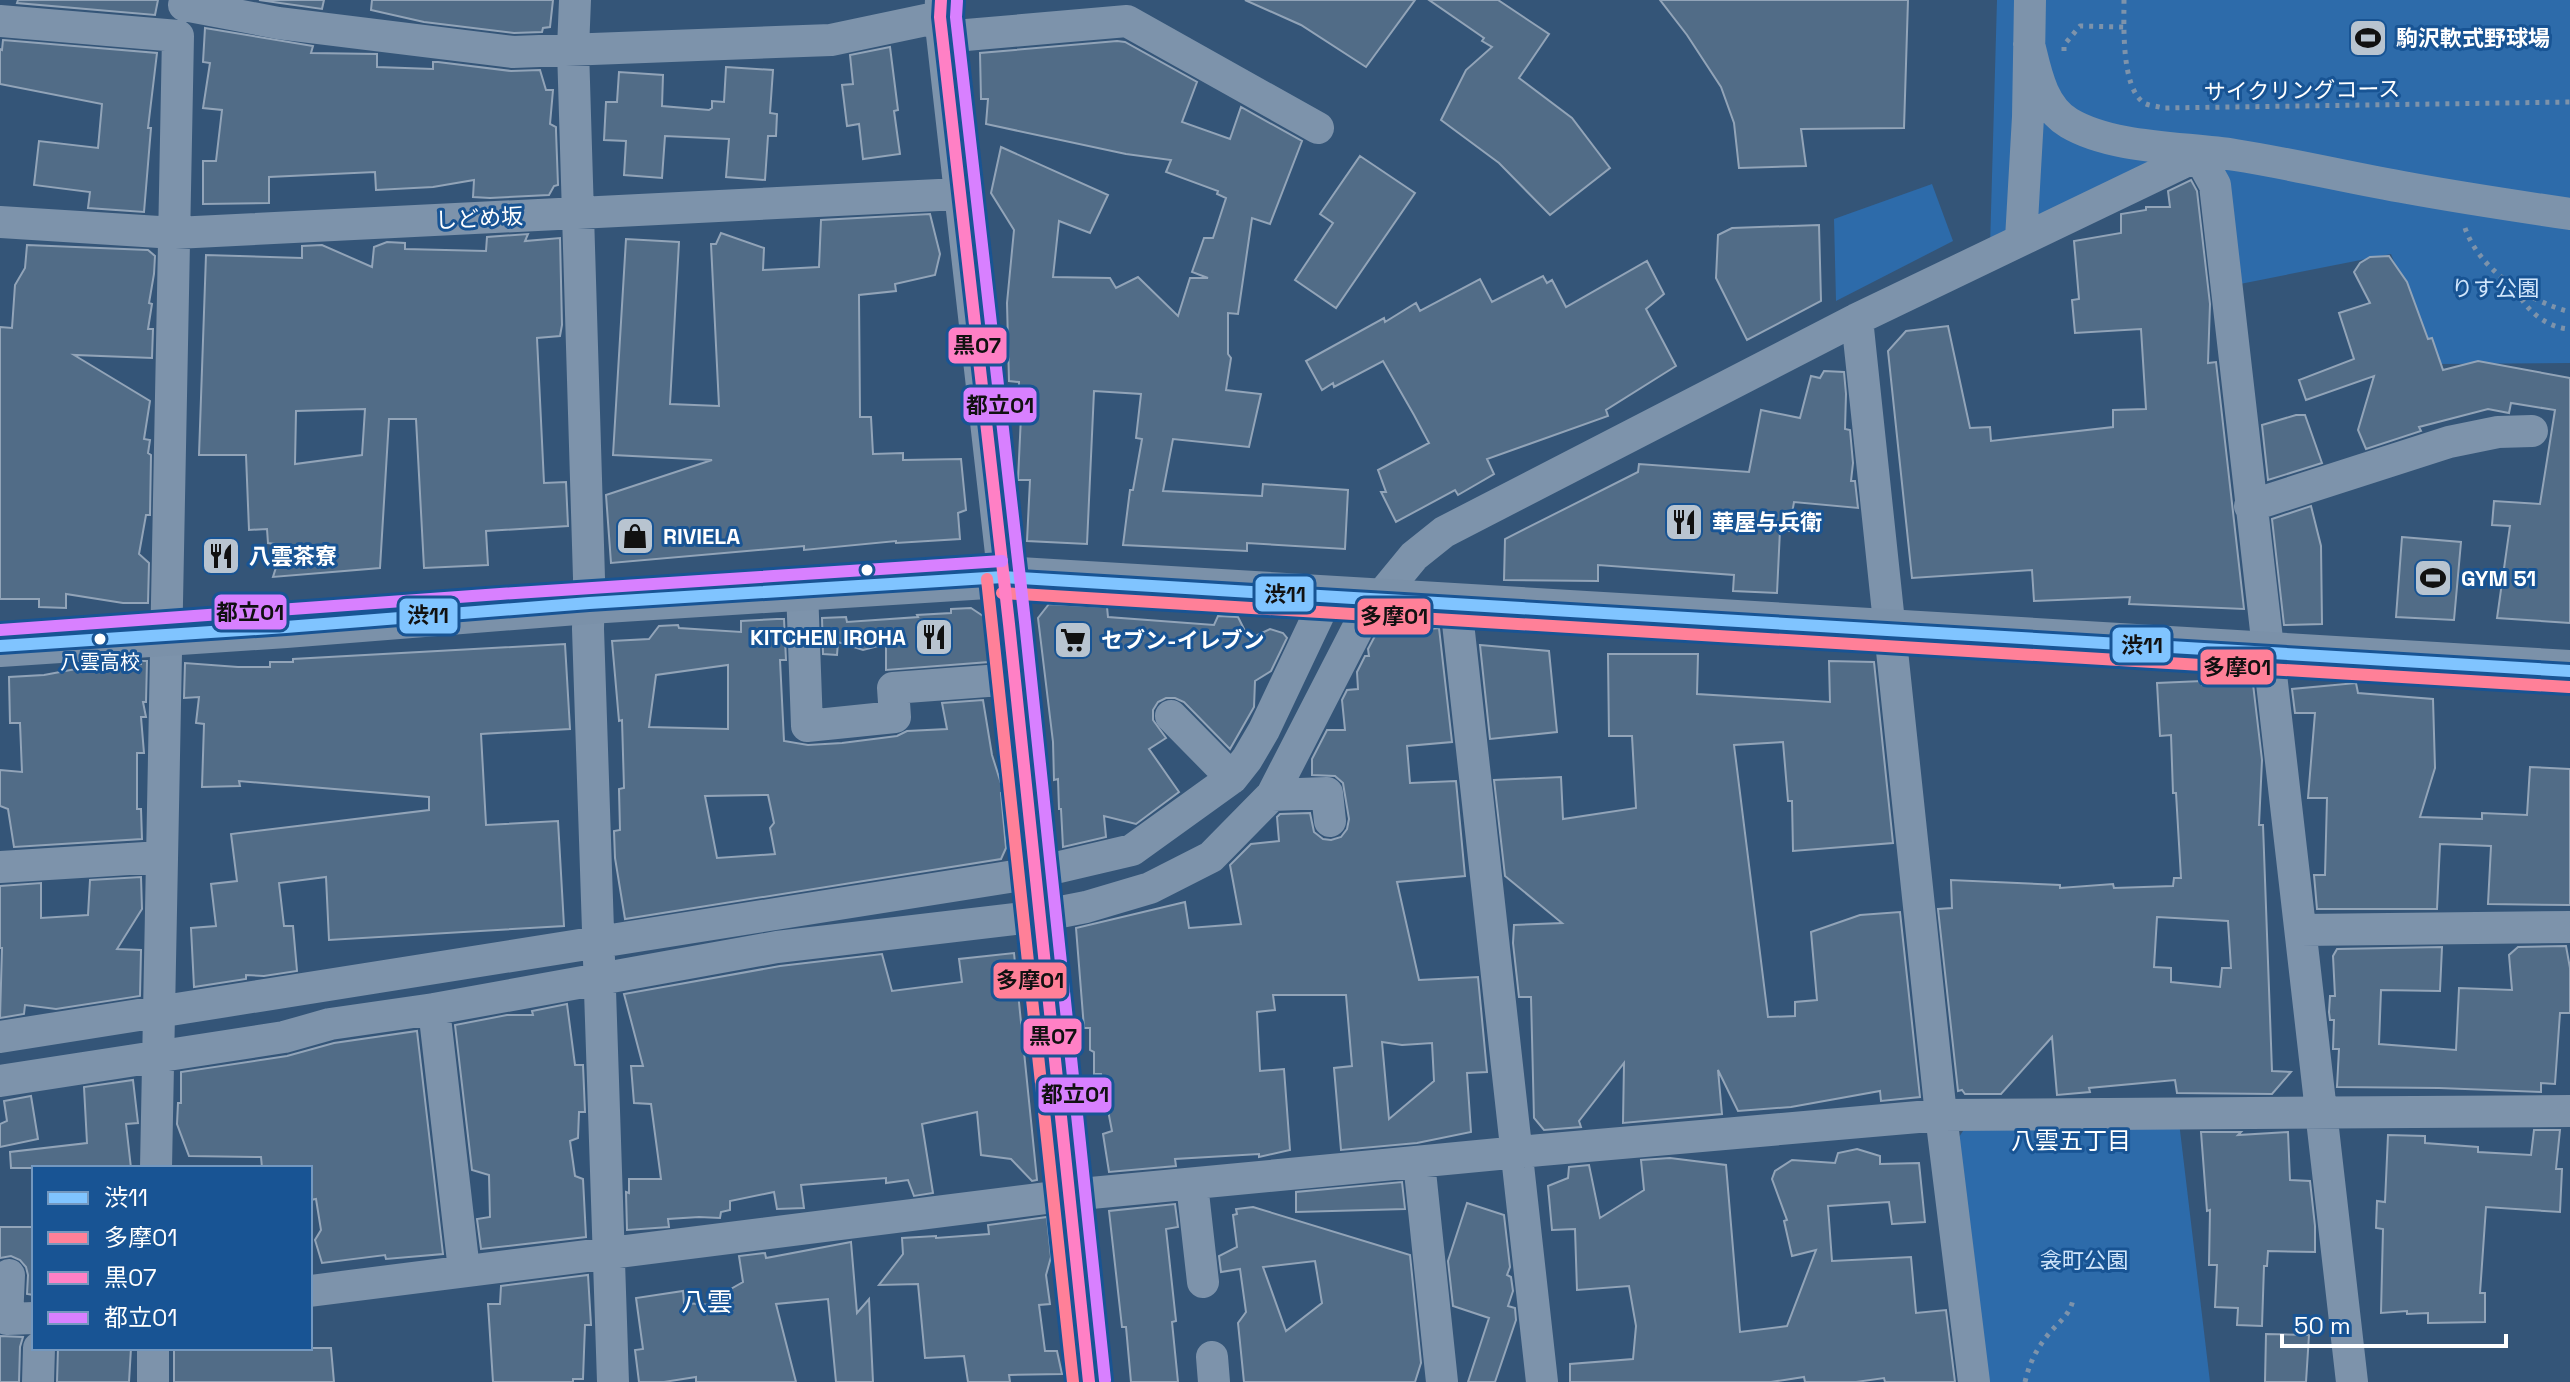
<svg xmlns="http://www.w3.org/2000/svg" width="2570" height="1382" viewBox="0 0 2570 1382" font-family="'Space Grotesk','Noto Sans JP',sans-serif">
<rect width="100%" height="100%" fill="#345578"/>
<path fill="#2d6baa" d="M1997 0H2570V363L2436 364 2391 254 2235 285 2205 154 1990 247Z
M1932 184 1953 241 1836 301 1834 219Z
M1969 1122H2179L2210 1382H1985L1959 1137Z"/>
<path fill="#516c87" stroke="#92a4b8" stroke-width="2" fill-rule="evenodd" d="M18 0H158L155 15 17 3Z
M259 0H324L322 9Z
M372 0H553L550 27 543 28 542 32 514 33 424 22 371 10Z
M1245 0H1415L1366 67 1301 25Z
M1429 0H1498L1549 34 1519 78 1572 118 1610 168 1550 215 1499 163 1441 120 1466 70 1492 47 1482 41 1484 38Z
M1660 0H1908L1904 128 1801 129 1806 166 1739 168 1734 123 1721 87 1687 35Z
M205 28 313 46 311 53 377 54V67L433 69V62H438L511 71 540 70 546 90H553L550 124 556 127V131L558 185 554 186 549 195 490 198 473 197 474 180 433 187 376 190 375 172 269 177V203L203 204V161H216L222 110 203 108 210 63 203 62Z
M3 40 157 53 148 128H151L144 212 88 208 90 192 34 185 39 141 98 148 102 104 0 84V49L2 50Z
M1117 41 1125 42 1197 82 1182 122 1230 139 1241 107 1302 141 1270 224 1252 218 1238 314 1228 313V354L1231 358 1226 390 1261 394 1249 447 1173 439 1163 491 1262 496 1263 484 1348 490 1345 549 1247 543V551L1123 545 1130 490H1133L1142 439 1136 438 1141 394 1094 391 1087 544 1027 541 1030 480H1018L1021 416 1018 415 1019 382 1009 381 1007 303 1014 230 991 193 1001 147 1108 195 1090 233 1059 221 1053 277 1110 278 1116 288 1138 277 1178 316 1190 278H1208L1192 272 1204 238H1213L1226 198 1217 194 1218 191 1166 172 1171 160 1126 154 986 124 988 99H981L980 53Z
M890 47 898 110 894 111 900 154 863 159 859 124 847 126 842 85 853 84 850 55Z
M726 67 773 70 770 113 777 114 776 136H768L765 180 726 177 729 139 665 136 662 178 624 175 626 141 604 140 606 102H617L619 72 663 75 662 106 709 110 712 108V101L724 102Z
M1360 156 1415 193 1336 308 1295 280 1333 223 1320 214Z
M2191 180 2197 191 2210 304 2208 363 2216 362 2244 609 2129 604 2130 597 2034 601 2032 570 1912 578 1888 351 1906 331 1948 326 1970 428 1990 427 1991 441 2113 427V410L2146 409 2141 329 2075 333 2072 300 2079 299 2074 241 2121 233V214L2146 210V207H2170L2168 191Z
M930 214 940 254 935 275 895 284 896 291 859 295 860 417H871L873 454 903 453V460L961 459 966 510 958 513 960 539 896 543V541L804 550V546L611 563 606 495 712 460 613 455 626 239 679 242 670 404 719 406 711 244H716L721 233 764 248 763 270 819 267 821 220Z
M1819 225 1821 301 1747 340 1716 278 1718 235 1732 228Z
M528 234 525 241 560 238 562 325 560 336 537 338 544 483 566 482 568 526 486 531 488 565 424 568 416 419H389L380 568 273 577 283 545 268 543 267 529 249 530 246 455H199L206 255 302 258V246L322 245 372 267 374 247 387 242 405 243V249L486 251 487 237ZM365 409 362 455 295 464 296 411Z
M27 245 148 250 155 256 154 274 149 303 152 304 148 329H153L152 358 74 355 150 401 144 439 150 440 148 453 151 455 150 515H146L139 554 149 563 148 603H123L66 594V608L39 607V599H0V327L12 328 15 285 25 268Z
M2389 256 2407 282 2428 339 2432 338 2443 370 2478 361 2570 378V623L2497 618 2510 526 2492 525 2494 501 2540 504 2555 410 2511 403 2509 413 2488 409 2419 427 2421 431 2366 449 2358 430 2374 376 2306 400 2299 380 2354 359 2339 313 2370 303 2354 272 2360 263 2370 257Z
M1647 261 1664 294 1646 309 1676 366 1606 410 1608 416 1487 459 1494 474 1458 495 1455 490 1396 522 1381 492H1386L1378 470 1429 443 1414 415 1383 361 1334 387 1333 383 1322 390 1306 361 1384 318 1385 322 1416 303 1420 311 1480 279 1492 302 1543 276 1547 283 1552 280 1566 307Z
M1824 371 1844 372 1846 394 1845 429 1850 430 1853 463 1851 481H1855L1858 508 1794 502 1789 531 1780 530 1777 593 1733 591 1734 575 1598 565V581L1504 580 1505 539 1638 472 1639 464 1749 472 1761 410 1800 418 1811 376 1820 378Z
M2296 415H2305L2322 463 2268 480 2262 425Z
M2311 506 2321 546 2322 624 2284 625 2272 519Z
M2402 537 2461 542 2454 620 2396 617Z
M1049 604 1107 607 1108 617 1214 625 1218 616 1238 617 1249 639 1270 629 1283 633 1287 638 1271 671 1255 681 1254 707 1230 749 1184 702 1175 698H1166L1158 702 1153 710V720L1166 738 1149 749 1179 792 1136 824 1104 816 1106 837 1063 847 1061 809H1059L1058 779 1054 780 1053 742 1038 618Z
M971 608 986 618 989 662 886 670V644L863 650 838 642 837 655 823 654 822 618 846 617 847 622 918 617 917 615 951 613V609Z
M777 619H784L786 660H780L784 741 808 745 842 743 897 736 907 731 947 729 942 703 983 700 992 755 1004 793H1001L1006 848 1001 859 625 919 615 858 614 831 620 830 619 789 624 788 622 720 619 721 612 641 649 639 659 626 678 625 679 628 741 632V621ZM728 665V729L649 727 656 675ZM768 795 774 823 770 828 775 854 717 858 705 796Z
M1439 628 1452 742 1407 746 1410 783 1456 781 1465 876 1397 882 1419 980 1478 977 1487 1072 1467 1073 1471 1132 1417 1143 1341 1150 1334 1068 1352 1066 1346 995H1273L1275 1010 1257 1012 1260 1071 1284 1069 1290 1150 1259 1157V1154L1175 1159 1176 1166 1109 1172 1103 1134 1112 1131 1101 1074H1094V1052L1090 1050V1028H1084L1076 928 1185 902 1189 928 1241 924 1230 865 1251 844 1279 841 1277 817 1280 814 1310 813 1314 832 1323 839 1331 840 1341 837 1347 829 1349 819 1343 783 1335 776 1312 775V759L1327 730H1345L1342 700 1347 690 1358 689 1357 672 1365 656H1369L1368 649 1376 634ZM1382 1042 1402 1045 1432 1043 1434 1081 1389 1119Z
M565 644 570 729 481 734 486 825 558 821 564 926 329 940 326 877 279 883 284 926H293L297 971 264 976 246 975V979L194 987 191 928 216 926 211 884 237 881 231 834 429 810V797L239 781 240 786 202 787 204 724 196 723 199 697 184 698 185 663 238 667H270V662H293V659Z
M1480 645 1549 651 1557 732 1490 739Z
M1608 654H1698L1697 694 1830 702 1829 661 1874 662 1893 843 1793 851 1792 801H1788L1783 742 1734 745 1768 1017 1795 1016V1002L1817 1000 1811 932 1860 915 1900 912 1920 1097 1881 1101 1880 1091 1791 1107 1738 1111 1718 1070 1722 1114 1623 1123 1624 1063 1579 1121 1581 1127 1544 1130 1534 1118 1531 997H1519L1513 943 1514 925 1562 923 1505 876 1494 780 1561 777 1563 819 1636 808 1632 736H1609Z
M141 661H147L146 702H143L146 717H141L144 753H137V809H141L142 839 14 847 8 809 0 806V770L22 772 20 723H10L9 677 44 675 92 666 141 664Z
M2202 681V685L2253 684 2262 760 2259 825H2263L2272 1071 2291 1072 2272 1094 2177 1093 2175 1080 2089 1088 2090 1092 2057 1095 2052 1037 2001 1094H1965L1962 1090 1958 1091 1938 909 1952 908 1951 880 2060 885V888L2113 884 2114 888 2173 886 2174 878H2181L2176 793H2173L2171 735 2160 736 2157 683ZM2157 917 2228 921 2231 968H2222L2220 987 2171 982V968L2154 967Z
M2356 683 2358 693 2433 699 2435 768 2420 817 2482 819V813L2527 815 2530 767 2570 769V905L2488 904 2491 846 2440 844 2437 909H2317L2314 875H2325L2327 798H2308L2315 713H2295L2292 689Z
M141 877 142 909 117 949 141 950 140 996 56 1009 25 1005 24 1014 0 1018 2 948H0V886L41 883V918L88 915 90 880Z
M2566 946 2570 968V1013H2560L2555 1084 2541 1083V1092L2439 1088 2337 1087 2339 1049H2333L2334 1020H2330L2329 1012 2330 996H2335L2333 956 2337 949 2442 947 2440 991 2381 990 2379 1044 2456 1050 2459 988 2512 990 2509 955 2518 947Z
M1014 953 1037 1180 1032 1181 1011 1159 981 1155 977 1112 922 1124 933 1193 914 1196 908 1180 886 1183V1178L801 1185 804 1208 777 1209 774 1192 730 1201V1210L721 1212 720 1218 699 1217 668 1219 669 1227 627 1230 626 1192 629 1193V1179H661L651 1104 634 1103 631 1066H643L624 994 780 966 882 954 892 991 962 982 959 959Z
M567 1004 575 1065H583L585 1112H579L578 1138 570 1141 575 1176 583 1179 586 1237 481 1249 477 1219 490 1217 489 1175 472 1170 455 1025 507 1015H533L532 1011Z
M417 1031 443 1254 386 1259 385 1255 322 1263 315 1240 321 1230 316 1199 310 1200V1168H262L261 1157 189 1156 177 1124 178 1103H181V1072L287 1056 334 1043Z
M133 1080 138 1123 126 1124 131 1168H11L10 1152 87 1143 84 1087Z
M31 1096 38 1139 0 1147V1124L7 1121 4 1101Z
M2534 1130H2560L2556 1169H2562L2560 1212 2486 1207 2480 1293H2485V1322L2428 1323V1313L2407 1314V1311L2381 1313 2383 1229 2376 1228 2377 1201 2385 1202 2388 1135 2425 1136V1143L2478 1147V1152L2531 1155Z
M2201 1132H2241L2238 1135 2288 1132 2290 1180 2310 1181 2315 1226V1252L2268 1251 2267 1266H2264L2262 1326 2237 1325 2238 1308 2215 1307 2217 1265H2209L2210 1210 2207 1211Z
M1857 1149 1880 1156V1164L1919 1163 1925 1222 1892 1224 1889 1202 1828 1206 1832 1261 1911 1257 1916 1313 1946 1310 1955 1382H1885L1884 1378 1856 1382H1805L1804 1377 1771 1382H1570V1364L1633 1359 1636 1326 1629 1286 1577 1290 1575 1229 1552 1230 1548 1186 1568 1178 1569 1167 1589 1165 1600 1218 1644 1190 1641 1160 1670 1158 1726 1165 1740 1332 1787 1326 1816 1250 1792 1256 1784 1221 1787 1220 1772 1179 1775 1171 1792 1160 1835 1163 1838 1153Z
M1402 1182 1405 1209 1296 1212V1192Z
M1467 1203 1504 1215 1510 1267 1507 1275 1511 1277 1513 1291 1508 1306 1515 1308 1516 1320 1495 1382H1468L1489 1318 1453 1306 1448 1261Z
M1175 1204 1178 1227 1166 1229 1176 1321 1172 1322 1178 1382H1131L1126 1327H1122L1109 1211Z
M1253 1207 1410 1255 1421 1363 1415 1382H1244L1238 1323 1246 1312 1240 1269 1221 1272 1219 1256 1237 1247 1233 1215 1237 1214 1236 1209ZM1315 1261 1322 1303 1286 1331 1263 1267Z
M1047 1217 1051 1257 1046 1275 1050 1304 1039 1305 1045 1351H1057L1062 1374 1009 1375 1010 1382H968L964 1356 925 1358 918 1284 879 1285 903 1254 902 1238 936 1236V1238L989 1234 988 1225Z
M0 1227H34V1295L27 1294 28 1275 26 1267 20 1260 11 1256 0 1258Z
M851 1242 857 1313 869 1299 873 1382H836L828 1299 776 1304 796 1382H696V1377L664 1382H639L635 1350 643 1349 636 1298 683 1291 684 1303 730 1306 729 1290 743 1282 739 1256 765 1253 766 1258Z
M588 1275 591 1325H585L583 1379H573V1382H493L488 1304H500L501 1286Z
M2266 1334 2309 1335 2306 1382H2265Z
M0 1336 23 1337 20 1347 19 1382H0Z
M58 1348H131L129 1382H57Z
M174 1348H331L334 1382H174Z"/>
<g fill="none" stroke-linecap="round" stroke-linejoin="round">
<path stroke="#7d93ab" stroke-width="5" stroke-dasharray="4 6" stroke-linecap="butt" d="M2124 0C2124 26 2121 87 2144 103 2149 106 2157 106 2163 108L2570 102
M2064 51V45L2080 26 2124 27
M2465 228C2480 271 2529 301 2570 312
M2517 290C2525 310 2547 328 2570 329
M2025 1382C2029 1364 2036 1350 2047 1336 2057 1323 2069 1317 2073 1300"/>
<path stroke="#7d93ab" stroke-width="32" d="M575 0 573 49 589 578 588 629 613 1382
M941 0 940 17 1009 624 1089 1382
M184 5 278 23 513 52 831 40 940 17
M0 21 178 36 156 1168
M943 37 1127 21 1318 128
M2029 44C2036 73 2042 107 2069 123 2113 149 2184 147 2235 155 2293 164 2350 178 2408 188 2462 198 2516 206 2570 214
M0 222 175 233 959 194
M2021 239 2028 117 2030 0
M1857 319 1941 1115 1974 1382
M2250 506 2449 442 2498 432 2532 431
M802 589 807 726 895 717 893 688 1014 679
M1456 605 1542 1382
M1171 716 1232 778
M1272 795 1327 793 1330 821
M0 867 161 857
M2301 930 2570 927
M434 1009 464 1270
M0 1037 1034 873 1132 850 1232 778 1247 759 1264 730 1327 597
M0 1081 284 1037 330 1024 434 1009 777 947 1040 916 1086 907 1150 888 1211 857 1272 795 1363 618 1414 556 1444 532 1857 319 2186 161 2196 160 2204 165 2215 185 2352 1382
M1419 1162 1442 1382
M1192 1184 1203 1282
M9 1275 7 1319 34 1318
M310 1291 1070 1195 1541 1150 1941 1115 2570 1111
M1212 1357 1214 1382
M38 1382 39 1348
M153 1382V1348"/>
<path stroke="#7b91a9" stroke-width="42" d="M0 646 286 627 589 603 1003 577 2570 671"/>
<defs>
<path id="bus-1" d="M0 646 286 627 589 603 1003 577 2570 671"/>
<path id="bus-2" d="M987 579 1073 1382
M1002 593 2569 687"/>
<path id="bus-3" d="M941 0 940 17 1009 624 1089 1382"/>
<path id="bus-4" d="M957 1 956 17 1025 622 1105 1380
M0 630 500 594 1002 561"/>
</defs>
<use href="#bus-1" stroke="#185494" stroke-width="18"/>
<use href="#bus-2" stroke="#185494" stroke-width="18"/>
<use href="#bus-3" stroke="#185494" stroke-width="18"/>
<use href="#bus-4" stroke="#185494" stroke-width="18"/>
<use href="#bus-1" stroke="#80c4ff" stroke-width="12"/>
<use href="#bus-2" stroke="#ff8098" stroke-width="12"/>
<use href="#bus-3" stroke="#ff80c5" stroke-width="12"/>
<use href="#bus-4" stroke="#d880ff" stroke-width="12"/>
</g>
<defs>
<symbol id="stadium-square" viewBox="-11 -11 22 22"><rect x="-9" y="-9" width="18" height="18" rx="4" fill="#b8c4d0" stroke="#185494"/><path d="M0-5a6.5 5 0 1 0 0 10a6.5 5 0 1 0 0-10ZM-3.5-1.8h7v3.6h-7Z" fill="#111"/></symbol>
<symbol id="restaurant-square" viewBox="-11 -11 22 22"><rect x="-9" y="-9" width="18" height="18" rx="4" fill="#b8c4d0" stroke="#185494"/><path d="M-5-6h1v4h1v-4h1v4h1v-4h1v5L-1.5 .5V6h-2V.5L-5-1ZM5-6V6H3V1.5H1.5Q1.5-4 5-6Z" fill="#111"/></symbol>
<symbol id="shop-square" viewBox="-11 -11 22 22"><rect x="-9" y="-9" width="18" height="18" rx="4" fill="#b8c4d0" stroke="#185494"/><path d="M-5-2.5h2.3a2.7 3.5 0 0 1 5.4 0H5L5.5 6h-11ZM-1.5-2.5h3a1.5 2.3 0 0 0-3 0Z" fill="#111"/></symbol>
<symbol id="supermarket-square" viewBox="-11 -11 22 22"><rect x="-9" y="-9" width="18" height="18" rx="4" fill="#b8c4d0" stroke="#185494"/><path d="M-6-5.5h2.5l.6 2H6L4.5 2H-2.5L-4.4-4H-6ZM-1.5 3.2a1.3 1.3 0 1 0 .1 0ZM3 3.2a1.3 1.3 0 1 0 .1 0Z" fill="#111"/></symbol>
</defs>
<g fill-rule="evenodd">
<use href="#stadium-square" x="2346" y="16" width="44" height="44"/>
<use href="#restaurant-square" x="1662" y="500" width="44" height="44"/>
<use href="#shop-square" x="613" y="514" width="44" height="44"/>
<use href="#restaurant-square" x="199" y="534" width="44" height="44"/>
<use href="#stadium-square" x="2411" y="556" width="44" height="44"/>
<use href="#restaurant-square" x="912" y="615" width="44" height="44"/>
<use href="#supermarket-square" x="1051" y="618" width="44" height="44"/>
</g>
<g fill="#fff" stroke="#185494" stroke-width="3">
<circle cx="867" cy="570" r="7"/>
<circle cx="100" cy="639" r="7"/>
</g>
<g text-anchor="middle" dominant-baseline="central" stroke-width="6" stroke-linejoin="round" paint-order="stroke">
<g font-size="20" fill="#fff" stroke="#185494">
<text x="100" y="662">八雲高校</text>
</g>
<g font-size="22" font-weight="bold" fill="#fff" stroke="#185494" text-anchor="start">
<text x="2396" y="38">駒沢軟式野球場</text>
<text x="1712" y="522">華屋与兵衛</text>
<text x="663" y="536">RIVIELA</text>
<text x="249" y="556">八雲茶寮</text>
<text x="2461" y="578">GYM 51</text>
<text x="906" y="637" text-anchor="end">KITCHEN IROHA</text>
<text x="1101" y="640">セブン-イレブン</text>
</g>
<g font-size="22" fill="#fff" stroke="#185494">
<text transform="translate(2302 90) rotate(-1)">サイクリングコース</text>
<text transform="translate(479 218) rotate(-3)">しどめ坂</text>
</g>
<g font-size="22" fill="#d0e5fb" stroke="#185494">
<text x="2495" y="288">りす公園</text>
<text x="2084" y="1260">衾町公園</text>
</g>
<g font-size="24" fill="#fff" stroke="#185494">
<text x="2071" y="1140">八雲五丁目</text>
</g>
<g font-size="26" fill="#fff" stroke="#185494">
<text x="707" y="1302">八雲</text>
</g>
</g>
<g stroke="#185494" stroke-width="3">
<rect x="947" y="326" width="61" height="39" rx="8" fill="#ff80c5"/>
<rect x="962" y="386" width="76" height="38" rx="8" fill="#d880ff"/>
<rect x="1254" y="575" width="61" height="38" rx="8" fill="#80c4ff"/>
<rect x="213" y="593" width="75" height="38" rx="8" fill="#d880ff"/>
<rect x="398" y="597" width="61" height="38" rx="8" fill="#80c4ff"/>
<rect x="1356" y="597" width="76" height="39" rx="8" fill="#ff8098"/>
<rect x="2111" y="626" width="61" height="38" rx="8" fill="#80c4ff"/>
<rect x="2199" y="648" width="76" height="38" rx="8" fill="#ff8098"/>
<rect x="992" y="961" width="76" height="39" rx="8" fill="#ff8098"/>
<rect x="1022" y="1017" width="61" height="39" rx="8" fill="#ff80c5"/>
<rect x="1037" y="1076" width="76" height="38" rx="8" fill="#d880ff"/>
</g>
<g font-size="22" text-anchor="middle" font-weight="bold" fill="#111">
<text x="977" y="353">黒07</text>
<text x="1000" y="413">都立01</text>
<text x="1285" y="602">渋11</text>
<text x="250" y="620">都立01</text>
<text x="428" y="623">渋11</text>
<text x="1394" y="624">多摩01</text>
<text x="2142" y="653">渋11</text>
<text x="2237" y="675">多摩01</text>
<text x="1030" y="988">多摩01</text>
<text x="1053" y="1044">黒07</text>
<text x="1075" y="1102">都立01</text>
</g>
<rect x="32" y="1166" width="280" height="184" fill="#185494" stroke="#7498bf" stroke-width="2"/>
<rect x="48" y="1192" width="40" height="12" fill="#80c4ff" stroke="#7498bf" stroke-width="2"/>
<text x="104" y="1206" font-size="24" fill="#ffffff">渋11</text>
<rect x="48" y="1232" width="40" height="12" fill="#ff8098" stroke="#7498bf" stroke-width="2"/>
<text x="104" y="1246" font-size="24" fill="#ffffff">多摩01</text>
<rect x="48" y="1272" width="40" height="12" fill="#ff80c5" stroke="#7498bf" stroke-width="2"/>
<text x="104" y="1286" font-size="24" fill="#ffffff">黒07</text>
<rect x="48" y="1312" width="40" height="12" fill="#d880ff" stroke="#7498bf" stroke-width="2"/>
<text x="104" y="1326" font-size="24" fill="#ffffff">都立01</text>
<path d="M2282 1334v12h224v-12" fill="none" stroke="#ffffff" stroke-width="4"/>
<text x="2294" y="1334" font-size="24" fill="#ffffff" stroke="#185494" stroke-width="6" paint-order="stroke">50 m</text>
</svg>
